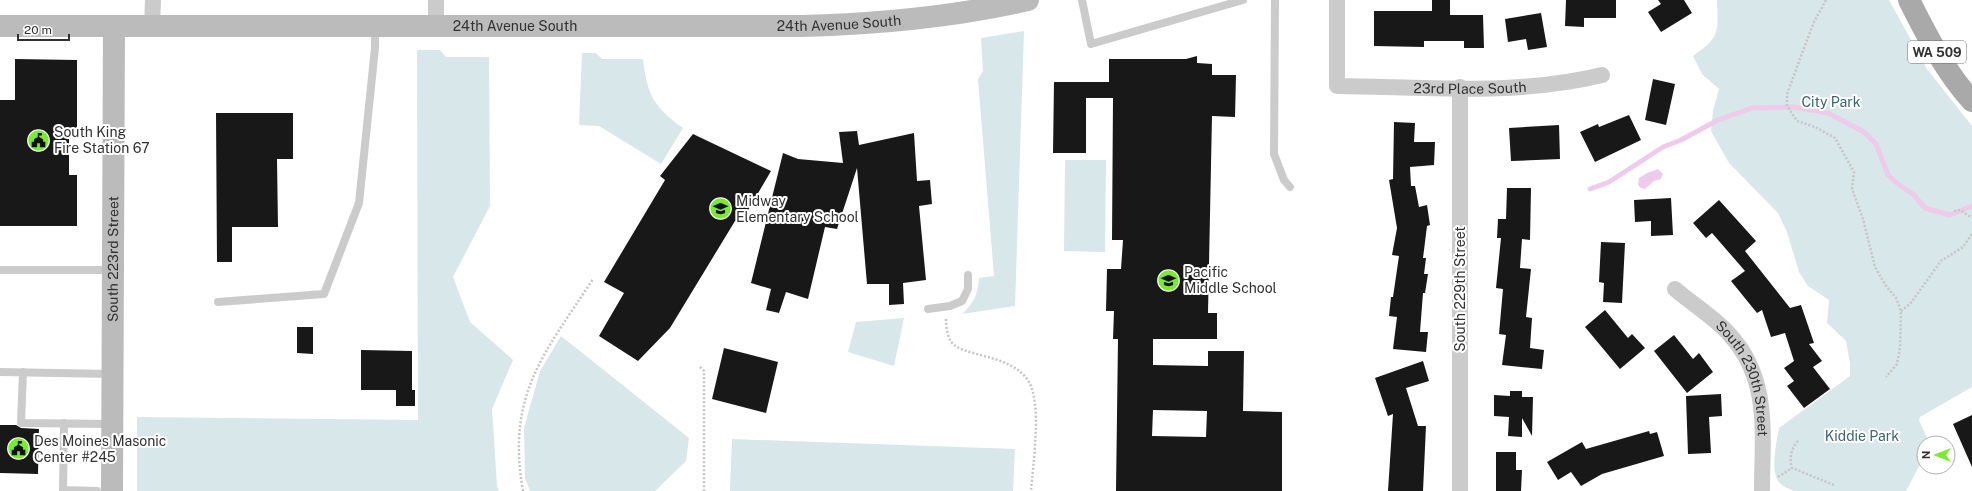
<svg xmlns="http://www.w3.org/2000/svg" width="1972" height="491" viewBox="0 0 1972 491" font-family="'Public Sans',sans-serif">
<rect width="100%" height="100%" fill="#fff"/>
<path fill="#d8e7e9" d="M1717 0H1889L1927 69 1972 126V387L1920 417 1919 420 1929 443H1924V457L1906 491H1794C1790 489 1783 487 1780 483 1769 473 1777 441 1779 428L1850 376V363L1846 341 1827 323 1829 300 1808 286 1799 272 1787 232 1778 213 1729 163 1711 131 1713 111 1719 89 1702 74 1693 56C1721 37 1718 31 1717 0Z
M1024 31 1015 306 962 314C974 303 978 294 979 278L994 276 978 79 983 71 981 38Z
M417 50H440L446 57H489L490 206 453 277 470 322 513 360 492 409 497 486 499 491H137V417L418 420Z
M582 53H596L602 59H643C647 95 654 107 683 128L661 164 599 126 579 125Z
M1065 160H1106L1105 252 1064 251Z
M904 318 894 366 848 352 856 322Z
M561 336 689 438 686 461 655 491H530L525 478 524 428 540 371Z
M732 439 1015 449 1013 491H730Z"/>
<path fill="#eecbeb" d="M1658 169 1663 174 1661 179 1654 181 1645 189 1641 188 1638 185 1639 178 1647 173Z"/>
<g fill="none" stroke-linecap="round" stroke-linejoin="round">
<path stroke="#eecbeb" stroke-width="5" d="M1590 189 1609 182 1663 147 1681 140 1718 120 1752 108 1793 107 1828 113 1864 132 1876 144 1888 175 1899 185 1913 194 1925 208 1950 215 1972 206"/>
</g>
<path fill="#181818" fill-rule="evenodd" d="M1432 0H1450V15H1483L1484 48H1464V41H1424V47L1374 46V11H1432Z
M1566 0H1616V18H1584V27L1565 26Z
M1658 0H1684L1692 13 1661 32 1648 12 1661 4Z
M1541 13 1547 47 1528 50 1526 39 1508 42 1505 19Z
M1197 56V63L1212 64V75H1236L1235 117 1212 116 1208 313H1217V339H1153V365L1208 366V351H1244L1243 411 1282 412V491H1116L1118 339H1113L1114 311H1106L1107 269H1121L1123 240H1112L1113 98H1086V153H1053L1054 82H1109V59H1186ZM1153 410 1207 411 1206 437 1152 436Z
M15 59 77 60V128H69V175H77V226H0V100H15Z
M1653 79 1675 84 1666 125 1645 120Z
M216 113H293V159H277L278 227H232V262H217Z
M1629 115 1641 140 1595 162 1580 132 1598 124 1599 127Z
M1394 122 1415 123 1414 142H1435L1434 165 1410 167 1411 186H1415L1419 207 1427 205 1430 225 1427 226 1423 258H1426L1424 274H1428L1425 293H1423L1420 332H1428L1426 352 1393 349 1397 317 1389 316 1391 297H1393L1399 256 1392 255 1397 228 1389 180 1393 179Z
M1559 125 1560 159 1511 161 1509 128Z
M857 131 859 145 914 133 917 181 930 180 932 204 919 206 926 280 903 283 904 304 889 305V284H867L857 168 837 229 825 227 808 299 786 292 779 313 766 310 771 289 751 283 783 153 798 159 843 163 839 132Z
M693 134 771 171 740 224 735 221 670 328 638 361 599 336 624 293 604 282 665 180 660 176Z
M1507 188H1531L1530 240 1522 239 1520 268 1531 269 1526 317 1532 318 1530 348 1544 350 1542 369 1502 365 1506 335 1499 334 1503 289 1496 288 1501 238H1497L1498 219H1506Z
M1671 198 1673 235 1651 236V221L1635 222 1634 200Z
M1719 200 1756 241 1745 251 1790 308 1801 305 1814 343 1809 344 1822 361 1813 367 1830 389 1804 408 1787 386 1794 381 1784 368 1794 361 1785 333 1771 337 1762 310 1757 313 1731 281 1745 271 1712 233 1706 238 1693 223Z
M1601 242 1625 243 1622 303 1603 302 1604 283 1599 282Z
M1605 310 1628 338 1632 334 1645 348 1620 369 1585 327Z
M297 327H313V354L297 353Z
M1674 335 1693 359 1699 353 1713 372 1687 393 1654 351Z
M724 348 778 362 766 413 712 399Z
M361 350 412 351V390H415V406H396V390H361Z
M1423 361 1429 381 1406 388 1418 426H1426L1423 491H1388L1393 414 1388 416 1375 378Z
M1510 391H1522V397H1533L1532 436 1522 418V437L1508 436 1509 417 1494 416V395L1510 396Z
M1721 394 1722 416 1709 417 1711 453 1688 454 1686 396Z
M1972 415V467L1953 424Z
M0 425H16L21 428 39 429 38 474 0 473Z
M1649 431 1650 434 1657 432 1664 456 1602 474 1581 486 1571 472 1558 480 1547 462 1582 442 1586 449Z
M1496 452H1516V470H1522L1521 491H1496Z"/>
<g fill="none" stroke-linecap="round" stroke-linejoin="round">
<path stroke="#c5c5c5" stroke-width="2.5" stroke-dasharray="2 2" stroke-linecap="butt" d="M1826 0 1814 22 1801 56 1787 94V106L1797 121 1815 127 1835 138 1854 172 1852 189 1863 219 1875 267 1886 286 1896 298 1901 311 1900 348 1897 364 1886 377
M1954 211 1960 210 1972 218
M1901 311 1910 304 1941 261 1963 247 1972 234
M946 319C946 326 947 334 950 340 959 358 1011 352 1029 382 1042 405 1033 464 1031 491
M700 367 704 371V491
M1798 441C1791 449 1789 458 1792 468L1834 485
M1778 477 1792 468
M523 491C506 395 544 354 593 279"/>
<path stroke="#cbcbcb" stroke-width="8" d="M1082 0 1091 44 1243 0
M1275 0 1274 154 1284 180 1290 187
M0 270H112
M218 302 324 294 359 203 375 48V27
M928 309 950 306 962 301 968 289V275
M0 372 112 374
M23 372 21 423 112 424
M64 423 63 490 97 491"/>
<g stroke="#cbcbcb" stroke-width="16">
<path id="s1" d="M1337 0V86C1425 87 1516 96 1602 75"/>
<path d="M152 27 153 0"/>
<path d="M436 27V0"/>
<path id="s2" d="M1675 289C1692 304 1714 317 1729 334 1771 379 1762 435 1762 491"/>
<path d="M1460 491V87"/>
</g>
<g stroke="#bbb" stroke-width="22">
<path id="s3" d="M0 26H802C878 24 954 17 1028 0"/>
<path id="s4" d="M112 491 114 26"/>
</g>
<path stroke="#a9a9a9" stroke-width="22" d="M1909 0C1926 34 1946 73 1972 101"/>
</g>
<defs>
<symbol id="civic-disc" viewBox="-11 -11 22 22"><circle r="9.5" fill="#7bea31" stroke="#fff"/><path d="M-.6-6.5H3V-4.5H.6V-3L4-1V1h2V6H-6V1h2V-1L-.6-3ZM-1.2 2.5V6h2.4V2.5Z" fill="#111"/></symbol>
<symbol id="school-disc" viewBox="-11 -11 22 22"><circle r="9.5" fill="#7bea31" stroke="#fff"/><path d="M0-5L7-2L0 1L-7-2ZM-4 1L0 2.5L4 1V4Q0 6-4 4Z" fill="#111"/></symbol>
</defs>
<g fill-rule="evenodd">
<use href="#civic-disc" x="26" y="128" width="25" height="25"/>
<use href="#school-disc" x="708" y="196" width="25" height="25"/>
<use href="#school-disc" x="1156" y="268" width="25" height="25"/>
<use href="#civic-disc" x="6" y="436" width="25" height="25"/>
</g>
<g text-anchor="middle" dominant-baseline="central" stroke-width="4" stroke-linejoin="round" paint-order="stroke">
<rect fill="#fff" stroke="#6f6f6f" stroke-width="1" x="1908" y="41" width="58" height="22" rx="3"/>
<g font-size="13" font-weight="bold" fill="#313131">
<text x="1937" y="52">WA 509</text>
</g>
<g font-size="14" fill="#313131" stroke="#fff">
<text stroke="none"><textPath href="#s3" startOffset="839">24th Avenue South</textPath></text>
<text stroke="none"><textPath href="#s3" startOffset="515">24th Avenue South</textPath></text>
<text stroke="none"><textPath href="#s1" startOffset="219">23rd Place South</textPath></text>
<text stroke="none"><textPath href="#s4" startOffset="232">South 223rd Street</textPath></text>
<text transform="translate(1460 289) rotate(-90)">South 229th Street</text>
<text stroke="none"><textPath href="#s2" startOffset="118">South 230th Street</textPath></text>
</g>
<g font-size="14" fill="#3c646e" stroke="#fff">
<text x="1831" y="102">City Park</text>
<text x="1862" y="436">Kiddie Park</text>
</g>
<g font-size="14" fill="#313131" stroke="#fff" text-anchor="start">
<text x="54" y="132">South King<tspan x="54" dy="16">Fire Station 67</tspan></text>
<text x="736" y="201">Midway<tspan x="736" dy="16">Elementary School</tspan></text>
<text x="1184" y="272">Pacific<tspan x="1184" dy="16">Middle School</tspan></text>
<text x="34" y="441">Des Moines Masonic<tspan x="34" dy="16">Center #245</tspan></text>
</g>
</g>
<g transform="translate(1936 455) rotate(270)"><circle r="19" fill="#ffffff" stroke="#adadad"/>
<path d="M0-3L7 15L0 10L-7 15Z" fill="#7bea31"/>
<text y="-6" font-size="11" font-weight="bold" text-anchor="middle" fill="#313131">N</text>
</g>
<path d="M18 34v6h51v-6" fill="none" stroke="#313131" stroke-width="2"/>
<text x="24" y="34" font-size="12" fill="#313131" stroke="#ffffff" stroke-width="3" paint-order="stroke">20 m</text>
</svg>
